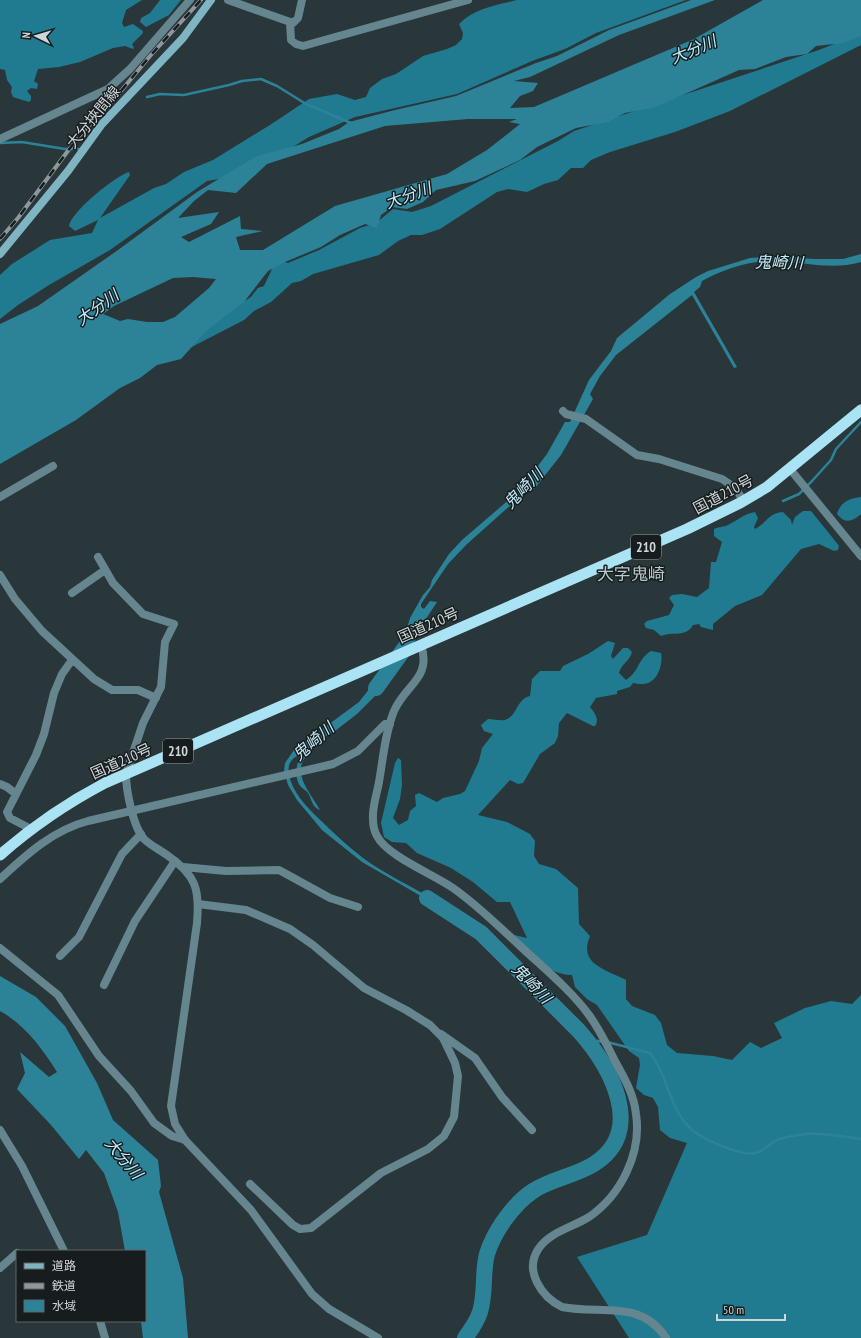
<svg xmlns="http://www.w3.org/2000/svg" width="861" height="1338" viewBox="0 0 861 1338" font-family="'PT Sans Narrow','Noto Sans JP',sans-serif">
<rect width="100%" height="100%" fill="#29373b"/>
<path fill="#217b90" d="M0 0H142L126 10 122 23 124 27 133 24 143 31V33L132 44 134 48 133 49 125 46 113 48 80 62 59 67 38 69 34 81 38 84 37 89 31 88 27 91 31 96V100L29 102 13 97 11 92 12 87 7 80 5 70 0 69Z
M160 0H181L169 15 146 27 140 22 141 18 150 13Z
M517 0H686L596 33 565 49 532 61 457 94 355 117 309 137 281 154 236 176 207 181 110 250 49 285 18 305 0 319V275L12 264 50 240 92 233 98 220 75 231 69 226C71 212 115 176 129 172L130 175 100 218 154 188 166 184 184 172 213 160 270 125 309 99 337 94 355 100 366 97 370 88 382 79 396 74 423 56 447 49 456 45 462 39 463 33 459 24C474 8 497 5 517 0Z
M861 33V45L730 111 675 132 610 152 591 160 583 168H571L558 180 544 184 527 192 508 189 497 192 440 229 422 235H411L398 241 379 255 313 274 301 281 292 283 271 302 254 311 244 320 184 351 217 318 251 297 258 288 264 286 273 267 282 261 288 263 319 250 360 228 376 223 393 209 412 212 431 206 558 141 574 131 819 50Z
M861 497V514C852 522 845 524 837 514 840 503 849 498 861 497Z
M803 511H811L836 542 839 546 838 550 834 551 819 544 801 549 762 595 735 606 713 624V630L701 627 699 624 693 625C686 638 672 631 661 636L654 630 646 628 644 624 647 621 669 615 674 605 669 598 672 595 682 594 697 597 709 588 711 562H716L722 542 714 536V529C718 527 722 527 726 526 737 521 743 514 755 512L758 518 754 527 755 529C768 522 768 513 783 512L791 520 792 525 795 517Z
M608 641 615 643 611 656 613 659 623 648H628L632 652C630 661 621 664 619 673L626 680C640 671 636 661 651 651L661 653C663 662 659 678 650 682 645 685 638 684 633 683L630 687 617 691V694L596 698 590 707C594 712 600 719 595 726H593L567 713 559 723 558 736 555 743 540 754 523 783 518 784 510 780 478 815 507 822 530 834 535 841 534 856 539 864 556 869 578 888 579 924 590 936C578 964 605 969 626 980V999L632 1006 655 1015 661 1023 667 1045 677 1053 713 1056 732 1060 750 1042 761 1048 782 1038 774 1023 805 1008 831 1001 852 1004 861 995V1338H629L577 1257 647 1235 687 1143 670 1138 660 1130 658 1107 653 1098 644 1095 636 1088 640 1065 639 1058 629 1051 597 1005 587 999 575 987 572 975C546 975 531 952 514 935L527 938 510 902H497L473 882 451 868 417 853 406 843 392 842 384 837 381 823 395 763 398 758 401 760 402 785 400 799 393 818 399 825 408 820 410 811 416 806 415 795 419 793 437 802 443 798 460 794 465 791 479 761 482 748 493 734 484 731 481 725 488 719C493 719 500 721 505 720 518 716 516 699 530 696L532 679 540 671H560L563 666 588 654Z"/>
<path fill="#2c8398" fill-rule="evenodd" d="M691 0H715L619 35 530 77 514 81 538 83 533 91 520 96 510 108 534 107 694 39 763 0H861V36L843 43 816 46 807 54 786 57 755 69 739 70 656 107 625 113 608 122 576 128 537 147 520 160 475 181 436 190 423 202 407 209 392 207 381 215 377 228 365 224 340 235 321 247 285 262 268 271 244 302 207 330 181 359 157 365 140 378 120 388 76 420 0 464V324L38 306 118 250 197 192 257 156 302 144 339 129 349 122 395 110 456 96 536 63 557 56 609 30ZM468 119H517L509 122 520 124 487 150 447 174 335 206 263 250H240L236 237 263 231 241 229 240 216 189 242 181 237 211 224 219 212 178 218 194 201 208 190 236 193 267 164 385 126ZM193 277 216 279 209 288 175 317 163 322H147L128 319 120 321 103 314 114 306 173 278Z
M861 254V262C833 270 807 263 779 261 750 260 727 268 702 281L700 287 694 292 737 367 734 368 692 295 616 355 600 376 590 394 593 399 561 455 535 488 523 494 466 545 448 564 421 604V607L424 609 430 601 437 602 418 631 415 641 394 650 404 638 410 618 423 595 430 587 432 580 449 554 462 540 518 492 547 454 565 422H570L589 380 611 351 617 338 670 294 696 277 708 271 750 258 778 256 813 259H843Z
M398 667 393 678 357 714 335 731 311 745 312 750C288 770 308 789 320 810 312 807 312 800 308 793 306 790 303 789 301 787 293 778 297 762 301 754 291 758 287 764 289 775 293 792 304 804 315 815 336 835 356 855 381 870 404 884 427 894 449 910L441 909 427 903 426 899 362 862 322 830 297 800 288 785 284 771 285 763 294 750 359 702 380 675Z
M0 976 36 997 65 1026 97 1083 113 1120 158 1160 161 1186 159 1192 183 1278 188 1338H143L141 1321H145V1251H125L118 1212 104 1173 86 1150 79 1159 51 1125 17 1089 25 1073 20 1052 49 1077 57 1072C42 1048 25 1025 0 1011Z"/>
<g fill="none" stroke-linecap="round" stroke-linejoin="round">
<path stroke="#2c8398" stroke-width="2.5" d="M147 97 160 94 184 95 229 85 242 81 261 79 277 86 306 104 351 123
M0 143 22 142 65 149H79
M783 501 799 494 812 481 831 460 836 449 861 422
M587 1039 603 1042
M607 1042 650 1053C668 1075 668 1106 689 1127 699 1138 742 1157 756 1153 763 1151 770 1144 777 1140 785 1137 797 1135 806 1134 822 1132 845 1137 861 1139"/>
<path stroke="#2c8398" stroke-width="16" d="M376 688 407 645
M427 898 481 933 579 1031C610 1066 647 1131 594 1164 575 1176 551 1179 533 1191 522 1198 510 1212 503 1222 497 1231 490 1244 487 1254 482 1273 486 1293 480 1312 477 1321 471 1330 465 1338"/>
<path stroke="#65868f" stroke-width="8" d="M228 0 293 23 298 18 302 0
M290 22 291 40 296 44 303 46 468 0
M0 139 108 89 130 69 190 0
M563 411 566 414 586 419 637 455 659 459 722 479 734 487 744 501
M0 497 53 466
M98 557 113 583 143 614 174 624 165 642 161 687 143 723 126 774
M0 575 15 599 42 631 94 679 112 690H138L156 698
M72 593 105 570
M0 784 7 787 16 794
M31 829 10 818 7 812 36 755 44 734 54 693 62 674 72 660
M183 867 226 871 279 870 330 898 358 907
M0 879C26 855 53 830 88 821L333 764 358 751 385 724H390
M198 904 246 910 290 929 313 945 364 988 406 1010 430 1025 443 1038 455 1063 458 1076 454 1117 444 1136 428 1149 381 1173 311 1228 300 1229 293 1225 250 1184
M0 948 58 995 99 1056 131 1091 154 1123 172 1136 185 1140
M60 956 79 937 122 854 141 834
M104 985 135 921 175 861
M441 1034 475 1058 502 1097 532 1130
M0 1130 22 1166 64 1251
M0 1268 17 1253
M100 1321 105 1338"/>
<path stroke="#65868f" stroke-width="8" d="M790 469 861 556
M421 645C432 678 406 684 394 711 385 733 383 759 379 782 377 794 372 807 373 819 373 825 374 831 377 836 387 856 433 874 453 888 476 904 496 924 517 943 541 966 569 988 589 1015 600 1030 608 1047 616 1063 625 1079 634 1095 636 1114 642 1153 621 1195 589 1217 573 1227 550 1232 539 1248 523 1271 542 1297 562 1307 600 1315 641 1299 666 1338
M126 774C126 790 133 827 144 839 150 845 160 850 167 855 196 875 200 889 197 923L171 1106 175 1124 185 1140 251 1210 312 1294 329 1309 378 1338"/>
<path stroke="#7fb4c2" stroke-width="8" d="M0 254 68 171 102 124 183 38 211 0"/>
<path stroke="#aae4f4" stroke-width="11" d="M0 855C32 827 67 803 105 783L687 529 740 503 767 487 861 410"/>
<defs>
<path id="rail" d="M0 239 18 218 79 136 116 97 150 56 201 0"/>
</defs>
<use href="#rail" stroke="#8e989c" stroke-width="4"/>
<use href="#rail" stroke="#171d1f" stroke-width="2.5" stroke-dasharray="8" stroke-linecap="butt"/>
</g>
<g text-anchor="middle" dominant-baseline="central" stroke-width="3" stroke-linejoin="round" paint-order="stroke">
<g fill="#171d1f" stroke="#979ea1" stroke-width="1">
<rect x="631" y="535" width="30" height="24" rx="3"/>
<rect x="163" y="739" width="30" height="24" rx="3"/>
</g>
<g font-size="14" font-weight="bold" fill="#ced6d9">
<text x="646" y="547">210</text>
<text x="178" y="751">210</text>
</g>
<g font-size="15" fill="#ced6d9" stroke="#171d1f">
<text transform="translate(93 117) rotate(-51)">大分挾間線</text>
<text transform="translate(723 494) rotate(-28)">国道210号</text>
<text transform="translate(428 625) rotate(-24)">国道210号</text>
<text transform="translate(121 761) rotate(-24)">国道210号</text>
</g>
<g font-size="16" font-style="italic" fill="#c2ecf8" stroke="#171d1f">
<text transform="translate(693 49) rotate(-23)">大分川</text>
<text transform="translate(408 195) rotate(-20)">大分川</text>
<text transform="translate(779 262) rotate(1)">鬼崎川</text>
<text transform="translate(97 307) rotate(-36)">大分川</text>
<text transform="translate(523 488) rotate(-46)">鬼崎川</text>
<text transform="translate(313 741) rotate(-41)">鬼崎川</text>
<text transform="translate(532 983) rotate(46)">鬼崎川</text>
<text transform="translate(124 1158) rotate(50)">大分川</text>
</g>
<g font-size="17" fill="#b8c8cd" stroke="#171d1f">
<text x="631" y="574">大字鬼崎</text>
</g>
</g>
<rect x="16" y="1250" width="130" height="72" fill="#171d1f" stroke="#606769"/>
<rect x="24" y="1263" width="20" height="6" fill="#7fb4c2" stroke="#606769"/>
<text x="52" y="1270" font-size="12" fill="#ced6d9">道路</text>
<rect x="24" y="1283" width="20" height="6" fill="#8e989c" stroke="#606769"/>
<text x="52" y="1290" font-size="12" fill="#ced6d9">鉄道</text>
<rect x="24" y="1300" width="20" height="12" fill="#2c8398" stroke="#606769"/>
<text x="52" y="1310" font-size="12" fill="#ced6d9">水域</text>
<g transform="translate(36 36) rotate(275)" stroke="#171d1f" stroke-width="3" paint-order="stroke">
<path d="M0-3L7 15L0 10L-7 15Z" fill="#ced6d9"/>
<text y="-6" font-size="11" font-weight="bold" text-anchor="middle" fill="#ced6d9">N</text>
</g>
<path d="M717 1314v6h68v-6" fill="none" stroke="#ced6d9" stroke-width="2"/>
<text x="723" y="1314" font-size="12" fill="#ced6d9" stroke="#171d1f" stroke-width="3" paint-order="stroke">50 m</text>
</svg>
